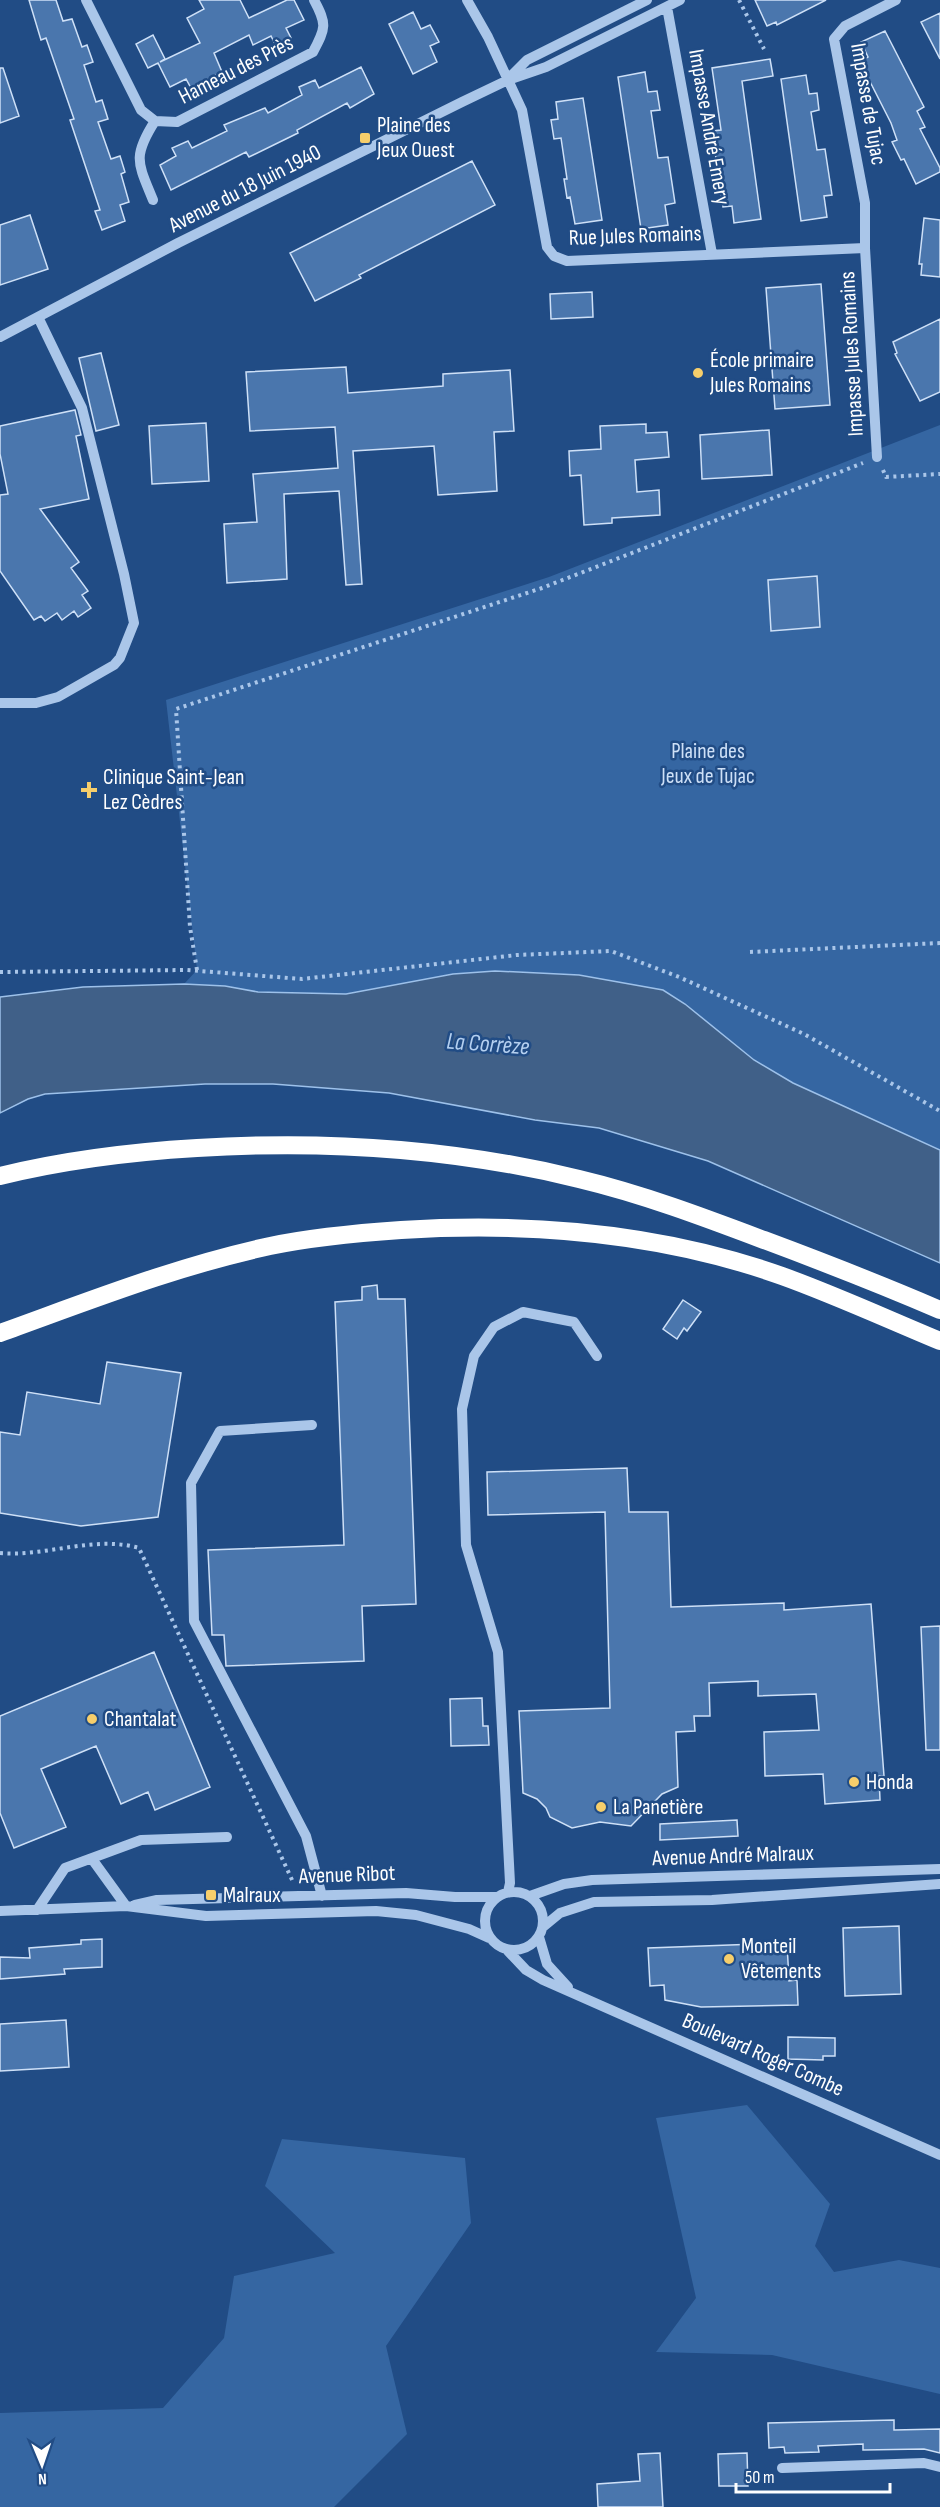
<svg xmlns="http://www.w3.org/2000/svg" width="940" height="2507" viewBox="0 0 940 2507" font-family="'Sofia Sans Condensed',sans-serif">
<rect width="100%" height="100%" fill="#214c85"/>
<path fill="#3566a2" d="M940 425V1150L793 1083 754 1060 685 1004 670 994 656 989 579 975 495 971 453 974 346 994 258 992 225 986 184 984 197 970 166 700 549 577Z
M747 2105 830 2204 815 2246 834 2272 899 2260 940 2268V2394L772 2355 656 2352 696 2298 656 2118Z
M282 2139 465 2158 471 2223 386 2346 407 2434 334 2507H0V2413L163 2408 224 2338 234 2276 335 2253 265 2186Z"/>
<path fill="#406088" stroke="#9dc1ea" stroke-width="1.5" d="M495 971 579 975 663 990 685 1004 754 1060 793 1083 940 1150V1263L708 1161 599 1128 535 1120 389 1093 273 1084H205L45 1094 28 1099 0 1113V997L83 987 184 984 225 986 258 992 346 994 453 974Z"/>
<path fill="#4a76ad" stroke="#cee0f7" stroke-width="1.5" d="M29 0H56L63 21 72 19 82 47 87 45 93 62 84 65 96 102 102 100 108 119 98 122 111 159 120 156 125 172 121 174 129 202 120 205 125 221 102 230 95 211 100 210 70 120 74 119 46 38 41 40Z
M199 0H240L249 18 287 0H294L304 20 286 28 291 38 276 46 271 36 253 45 249 35 214 53 222 72 191 88 186 79 170 87 158 63 148 68 136 44 153 35 165 59 160 62 200 43 187 18 204 9Z
M755 0H826L777 25 776 22 767 26Z
M413 12 421 29 430 25 439 42 430 46 437 62 413 74 389 24Z
M940 13V59L921 22Z
M885 31 924 107 917 111 925 127 920 129 940 168V172L916 184 904 159 901 160 892 142 897 140 891 123 860 62 868 57 861 42Z
M770 59 773 76 742 81 761 219 734 223 732 206 723 207 712 131 721 130 712 68Z
M361 67 374 94 350 108 347 103 297 130 298 133 249 157 246 152 171 190 160 165 176 156 172 148 188 141 192 148 227 131 224 125 265 108 268 113 302 95 299 87 315 80 319 88Z
M0 68H3L19 116 0 123Z
M645 72 648 92 657 91 660 110 651 111 658 158 668 157 675 203 665 205 668 225 641 229 618 77Z
M806 75 809 94 817 93 819 110 811 112 817 150 825 149 832 195 824 196 827 217 801 221 781 79Z
M583 98 602 220 575 224 570 197 567 198 564 179H567L561 138 554 139 551 120 558 119 556 102Z
M472 161 495 205 359 275 361 278 315 301 290 253Z
M30 215 48 269 0 285V225Z
M924 218 940 220V277L921 275 922 264H919Z
M821 284 830 405 775 409 766 288Z
M592 292 593 317 551 319 550 294Z
M940 319V392L920 401 895 354 897 353 893 342Z
M101 353 119 425 96 431 79 358Z
M346 367 348 393 443 386V374L510 370 514 431 494 432 497 491 438 495 434 446 353 451 362 584 346 585 339 491 284 494 287 579 227 583 224 524 257 522 253 474 338 468 335 427 250 431 246 372Z
M75 410 81 435 76 436 89 499 40 509 79 562 71 568 88 591 82 595 91 608 78 617 74 611 62 620 57 613 45 621 41 616 34 620 0 571V495L8 494 0 454V426Z
M206 423 209 481 152 484 149 426Z
M646 424V433L667 432 669 457 635 460 637 492 659 490 660 515 612 518V523L584 525 581 475 570 476 569 451 601 449 600 426Z
M769 430 772 475 702 479 700 435Z
M817 576 820 627 771 631 768 580Z
M377 1285 378 1299H405L416 1604 362 1606 364 1661 226 1666 224 1635H212L208 1550 344 1545 335 1302 362 1300V1287Z
M683 1300 701 1312 687 1331 684 1328 677 1339 663 1329Z
M107 1362 181 1373 158 1517 81 1526 0 1513V1432L20 1435 27 1392 100 1404Z
M627 1468 629 1512H668L671 1607 784 1603V1610L871 1604 884 1776H879L880 1800 825 1804 823 1774 765 1776 764 1732 819 1730 816 1694 758 1696V1681L709 1683 710 1716H694L695 1731 676 1732 678 1787 662 1794 631 1826 600 1822 572 1828 550 1817 546 1808 537 1799 523 1793 519 1711 610 1708 605 1512 488 1515 487 1472Z
M940 1626V1750H926L921 1627Z
M154 1652 210 1787 155 1810 148 1792 121 1804 96 1746 41 1769 66 1827 14 1848 0 1813V1716Z
M482 1698 483 1726H488L489 1745 451 1746 450 1699Z
M737 1820 738 1836 660 1840V1824Z
M899 1926 901 1994 845 1996 843 1928Z
M102 1939V1967L64 1969 65 1974 0 1979V1957L30 1958 29 1948 81 1944V1940Z
M787 1943 789 1981 797 1980 798 2005 701 2007 665 2000 664 1985 650 1986 648 1948Z
M66 2020 69 2067 0 2071V2024Z
M788 2037 835 2038V2056H823V2060L788 2059Z
M894 2420V2430L940 2429V2453L924 2449 863 2450V2444L818 2446 819 2452 785 2453 784 2447 769 2448 768 2423Z
M660 2453 663 2507H598L597 2484 640 2481 638 2454Z
M747 2453 748 2486H719L718 2454Z"/>
<g fill="none" stroke-linecap="round" stroke-linejoin="round">
<path stroke="#aac6e9" stroke-width="4" stroke-dasharray="3 4.5" stroke-linecap="butt" d="M739 0 764 49
M883 470 886 477 940 474
M750 952 940 943
M197 970 190 927 176 709 542 588 863 463
M0 972 187 970 302 979 517 955 611 951 679 977 804 1034 940 1111
M0 1553C46 1557 94 1535 139 1548L293 1882"/>
<path stroke="#aac6e9" stroke-width="10" d="M86 0 141 110 155 121 177 122 313 52C326 28 327 24 314 0
M467 0 488 37 522 110 547 247 554 256 567 261 865 248
M667 7 712 254
M508 79 527 60 647 0
M153 200C138 163 132 157 155 121
M0 337 178 243 462 102 508 80 546 67 680 0
M877 457 865 248V203L834 39 845 26 896 0
M0 703H36L58 697 114 665 120 658 134 623 124 574 82 408 38 317
M312 1425 220 1431 191 1483 194 1621 306 1836 322 1896
M92 1859 126 1906
M485 1921a29 29 0 1 1 58 0a29 29 0 1 1-58 0Z
M508 1892 510 1883 498 1652 466 1545 462 1409 474 1356 494 1327 523 1312 574 1322 597 1356
M530 1896 564 1884 592 1880 940 1869
M135 1905 157 1900 406 1893 455 1897H497
M37 1910 65 1868 141 1840 227 1837
M0 1911 126 1906 206 1916 376 1911 416 1915 469 1929 489 1938
M543 1927 560 1913 594 1902 712 1900 940 1884
M539 1937 547 1964 568 1987
M508 1951 526 1970 543 1980 940 2155
M782 2468 924 2463 940 2467"/>
<path stroke="#fff" stroke-width="18" d="M0 1176C65 1160 130 1152 197 1148 326 1140 453 1148 579 1179 642 1194 703 1217 764 1240 823 1262 882 1285 940 1310
M0 1333C89 1301 177 1266 270 1246 313 1237 357 1233 401 1230 529 1222 659 1232 782 1276 835 1295 887 1319 940 1341"/>
</g>
<g fill="#f6ce6b" stroke="#214c85" stroke-width="2">
<rect x="359" y="132" width="12" height="12" rx="3"/>
<circle cx="698" cy="373" r="6"/>
<path d="M86 781h6v6h6v6h-6v6h-6v-6h-6v-6h6z"/>
<circle cx="92" cy="1719" r="6"/>
<circle cx="854" cy="1782" r="6"/>
<circle cx="601" cy="1807" r="6"/>
<rect x="205" y="1889" width="12" height="12" rx="3"/>
<circle cx="729" cy="1959" r="6"/>
</g>
<g text-anchor="middle" dominant-baseline="central" stroke-width="5" stroke-linejoin="round" paint-order="stroke">
<g font-size="22" fill="#fff" stroke="#214c85">
<text transform="translate(236 70) rotate(-27)">Hameau des Près</text>
<text transform="translate(868 104) rotate(80)">Impasse de Tujac</text>
<text transform="translate(709 127) rotate(80)">Impasse André Emery</text>
<text transform="translate(245 189) rotate(-27)">Avenue du 18 Juin 1940</text>
<text transform="translate(635 236) rotate(-2)">Rue Jules Romains</text>
<text transform="translate(852 354) rotate(-93)">Impasse Jules Romains</text>
<text transform="translate(733 1856) rotate(-2)">Avenue André Malraux</text>
<text transform="translate(347 1875) rotate(-2)">Avenue Ribot</text>
<text transform="translate(763 2055) rotate(24)">Boulevard Roger Combe</text>
</g>
<g font-size="22" fill="#fff" stroke="#214c85" text-anchor="start">
<text x="377" y="125">Plaine des<tspan x="377" dy="25">Jeux Ouest</tspan></text>
<text x="710" y="360">École primaire<tspan x="710" dy="25">Jules Romains</tspan></text>
<text x="103" y="777">Clinique Saint-Jean<tspan x="103" dy="25">Lez Cèdres</tspan></text>
<text x="104" y="1719">Chantalat</text>
<text x="866" y="1782">Honda</text>
<text x="613" y="1807">La Panetière</text>
<text x="223" y="1895">Malraux</text>
<text x="741" y="1946">Monteil<tspan x="741" dy="25">Vêtements</tspan></text>
</g>
<g font-size="22" fill="#cee0f7" stroke="#214c85">
<text x="708" y="751">Plaine des<tspan x="708" dy="25">Jeux de Tujac</tspan></text>
</g>
<g font-size="24" font-style="italic" fill="#b5d0f0" stroke="#214c85">
<text transform="translate(488 1044) rotate(4)">La Corrèze</text>
</g>
</g>
<g transform="translate(42 2465) rotate(178)" stroke="#214c85" stroke-width="4.5" paint-order="stroke">
<path d="M0-4.5L10 22L0 15L-10 22Z" fill="#ffffff"/>
<text y="-9" font-size="16" font-weight="bold" text-anchor="middle" fill="#ffffff">N</text>
</g>
<path d="M736 2483v9h154v-9" fill="none" stroke="#ffffff" stroke-width="3"/>
<text x="745" y="2483" font-size="18" fill="#ffffff" stroke="#214c85" stroke-width="4.5" paint-order="stroke">50 m</text>
</svg>
